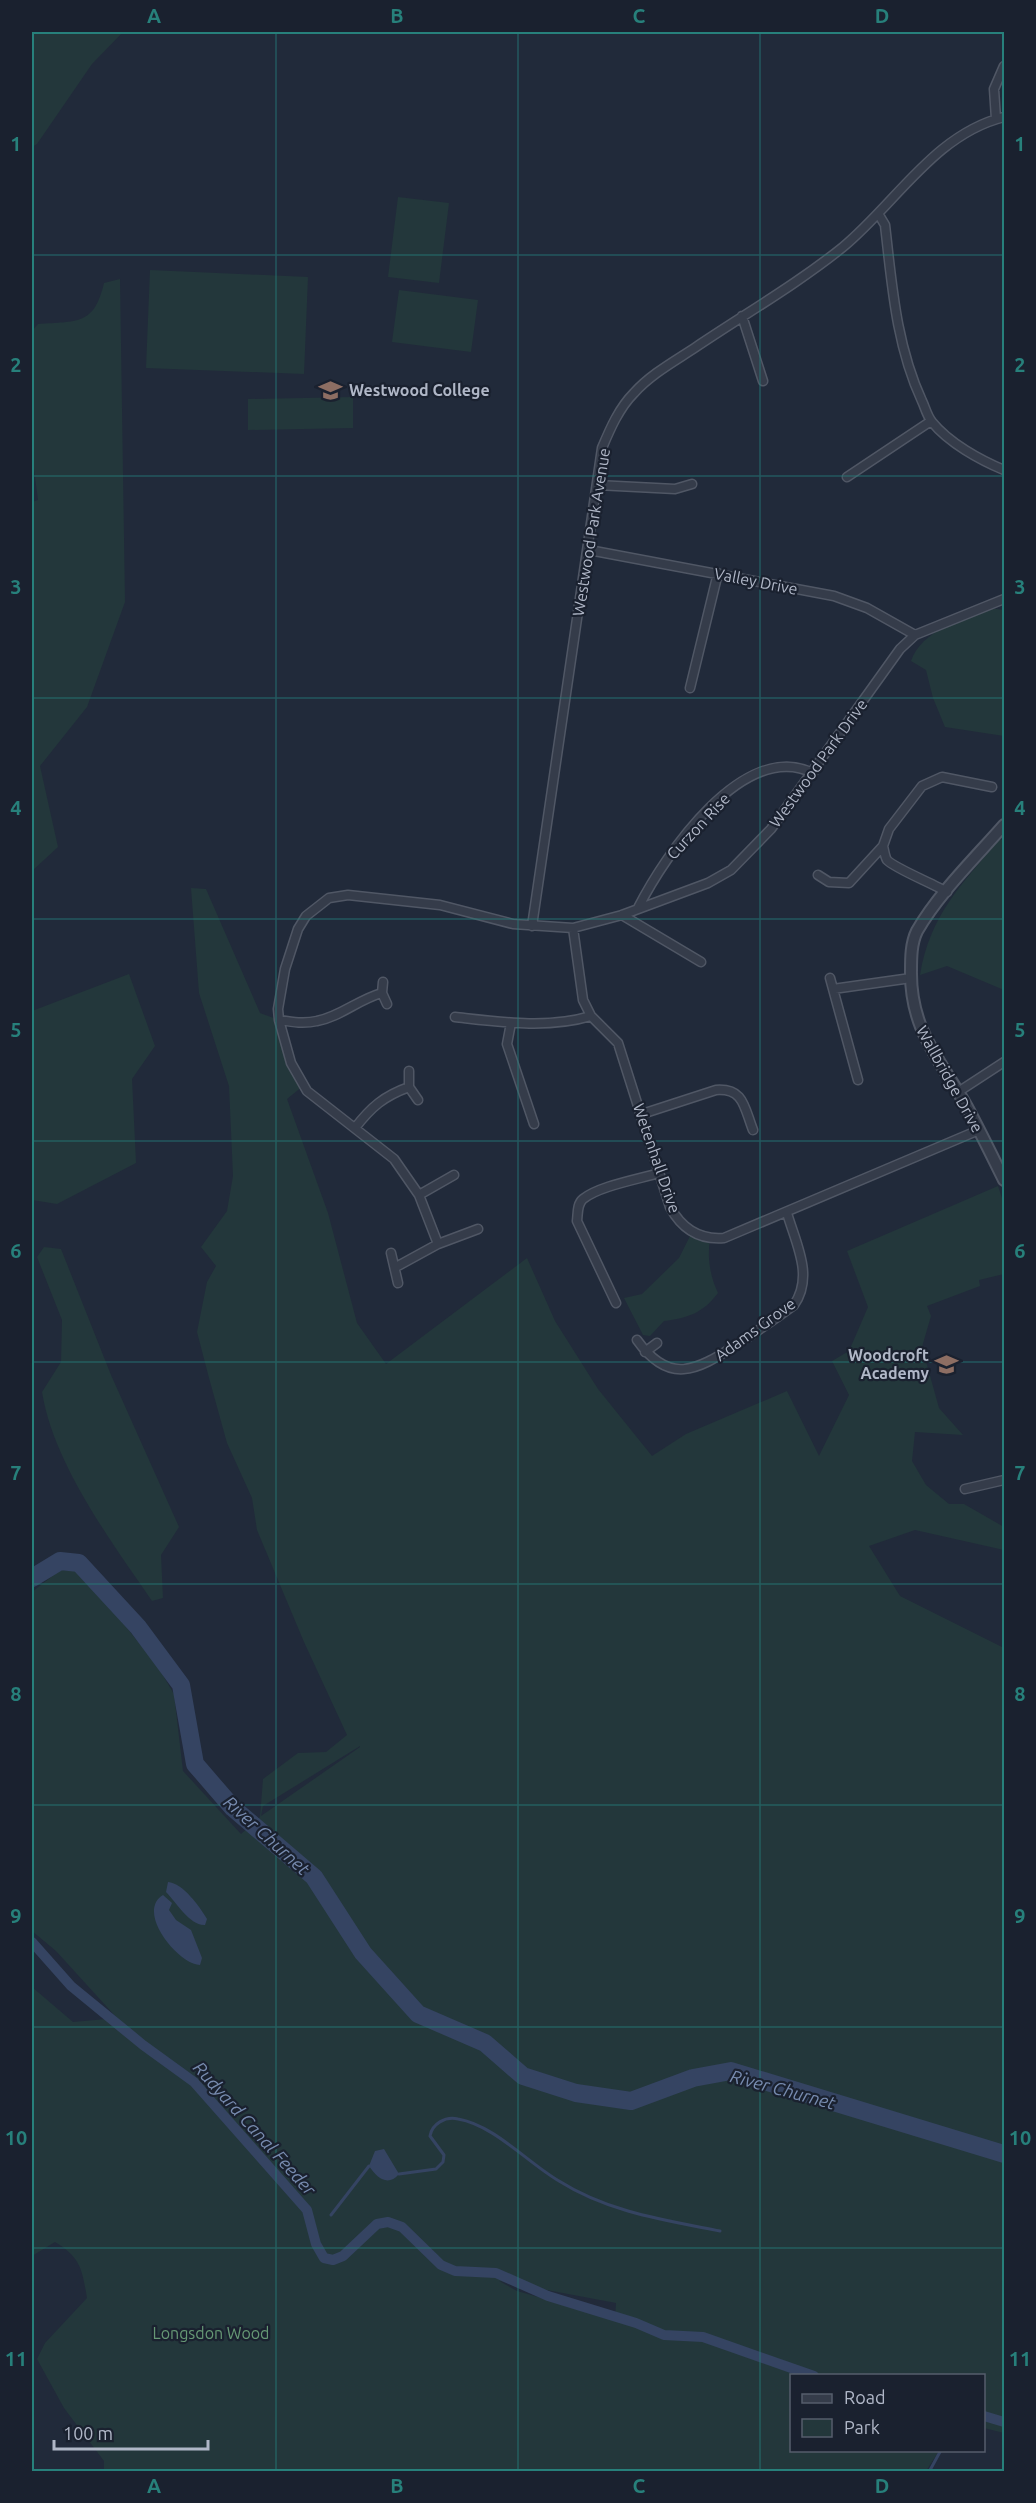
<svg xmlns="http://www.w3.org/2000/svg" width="1036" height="2503" viewBox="0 0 1036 2503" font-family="Ubuntu,sans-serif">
<rect width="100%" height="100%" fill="#212a3a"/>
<path fill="#23373b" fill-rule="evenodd" d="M32 32H123L92 64 37 144 32 147Z
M398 197 449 203 439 283 388 277Z
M150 270 308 277 304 374 146 368Z
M120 279 125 602 87 707 40 766 58 847 32 871V502L38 500 32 454V331L38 324C77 321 94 326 104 283Z
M399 290 478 300 471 352 392 342Z
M353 397V428L248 430V399Z
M990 608 1004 610V736L945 727 933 698 926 670 911 661C922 630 961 620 990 608Z
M999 840H1004V990L947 966 920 975C930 915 961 885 999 840Z
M191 888 206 889 260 1013 279 1020 303 1086 287 1099 328 1213 357 1323 386 1364 527 1258 555 1321 598 1389 652 1456 686 1434 787 1391 819 1456 849 1395 832 1361 849 1351 868 1307 847 1251 998 1186 1004 1204V1274L979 1280 980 1286 927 1306 931 1316 922 1347 939 1408 963 1435 915 1432 912 1461 926 1485 949 1504H964L1004 1527V1550L915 1530 869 1546 900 1596 1004 1648V2433L984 2428V2376H792V2450L939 2451 926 2471H104V2461L64 2408 37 2359 45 2343 87 2298C82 2269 81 2258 55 2242L32 2256V1987L73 2022 117 2018 56 1951 32 1931V1592L60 1570 75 1571 116 1614 158 1667 174 1694 183 1771 241 1834 260 1817 263 1779 298 1753 326 1752 347 1735 304 1642 257 1530 252 1498 227 1443 209 1378 197 1332 207 1282 216 1266 201 1247 227 1211 233 1176 229 1086 199 993ZM360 1746V1747L261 1816 263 1806ZM499 2281 616 2303 615 2319 517 2291Z
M129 974 155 1046 132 1079 136 1163 57 1204 32 1200V1011Z
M692 1232 710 1239C707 1258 710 1276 718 1293 703 1313 688 1318 664 1321L650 1336 643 1335 624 1298 642 1294 679 1258Z
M44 1247 61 1249 111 1375 179 1527 161 1555 163 1598 152 1601C111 1541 54 1465 42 1392L61 1362 62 1320 37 1257Z"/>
<path fill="#354462" d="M168 1882C183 1883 200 1907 207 1919L205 1925C190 1926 176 1902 166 1892Z
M163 1895 172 1903 169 1910 176 1920 191 1930 202 1958 200 1965C179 1965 135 1912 163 1895Z
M384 2149 399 2174C388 2187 377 2178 369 2166L375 2151Z"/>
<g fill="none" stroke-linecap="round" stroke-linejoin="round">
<path stroke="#354462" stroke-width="3" d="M399 2174 436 2169 443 2162 444 2155 430 2136C432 2124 445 2116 458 2119 494 2125 528 2163 559 2181 608 2212 664 2220 720 2231
M331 2215 369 2166
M929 2472 941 2450"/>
<path stroke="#354462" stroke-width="10" d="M32 1942 71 1986 143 2045 194 2082 307 2210 316 2244 324 2258 333 2260 343 2256 377 2224 388 2222 402 2227 441 2265 455 2271 496 2273 548 2296 636 2323 664 2335 703 2337 814 2376
M984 2416 1004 2422"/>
<path stroke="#354462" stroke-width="18" d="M32 1578 60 1561 79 1563 138 1627 181 1685 195 1764 233 1808 314 1877 363 1953 418 2014 485 2043 523 2076 576 2093 631 2101 693 2078 731 2071 1004 2154"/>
<defs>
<path id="minor" d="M996 119 994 89 1004 66
M879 215 885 225C892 285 896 345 922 401 925 407 927 416 932 422 949 443 980 460 1004 470
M742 316 763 381
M847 477 931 421
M597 485 675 489 692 484
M589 550 834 596 867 608 915 635
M690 688 718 573
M883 846C884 850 885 857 887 860 894 868 934 884 947 892
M818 875 829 882 849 883 883 846 889 829 922 786 942 777 992 787
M638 908C665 855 743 739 813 773
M622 915 701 962
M532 926 602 448C610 429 619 408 634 393 651 374 675 361 696 347 745 314 797 284 843 247 896 203 935 134 1004 117
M573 928 583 1000 591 1016 618 1043 670 1207C682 1229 700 1240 724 1238L979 1130
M830 978 858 1080
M383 982 382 993 387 1004
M833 989 911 978
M455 1017C500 1022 548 1029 591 1016
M279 1020C292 1022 304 1024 317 1021 340 1017 359 999 382 993
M511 1023 507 1044 534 1124
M409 1071V1087L418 1100
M958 1092 1004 1062
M642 1114 716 1090C744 1088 744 1107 753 1130
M355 1128C371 1107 384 1096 409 1087
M419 1195 454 1175
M438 1244 419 1195 394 1159 307 1091 291 1063 279 1020 278 1009 285 969 298 929 306 916 329 898 348 895 440 905 513 924 573 928 622 915 708 883 731 870 771 829 900 649 915 635 1004 599
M391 1253 398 1283
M396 1267 438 1244 478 1229
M616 1303 577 1221C578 1213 577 1204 583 1199 599 1186 639 1179 659 1173
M637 1340C669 1385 696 1371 736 1345 756 1332 775 1319 794 1305 814 1276 796 1244 787 1213
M645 1352 657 1343
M965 1489 1004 1480"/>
<path id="tertiary" d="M1004 825C976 857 938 894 917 931 911 943 911 958 911 971 910 1030 940 1059 967 1107 980 1131 992 1156 1004 1180"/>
</defs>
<use href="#minor" stroke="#505765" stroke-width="11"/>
<use href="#tertiary" stroke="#505765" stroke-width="14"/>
<use href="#minor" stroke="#353c4a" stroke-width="8"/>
<use href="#tertiary" stroke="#353c4a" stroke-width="10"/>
</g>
<path fill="none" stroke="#27807b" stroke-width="1.5" stroke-opacity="0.55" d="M276 32V2472M518 32V2472M760 32V2472M32 255H1004M32 476H1004M32 698H1004M32 919H1004M32 1141H1004M32 1362H1004M32 1584H1004M32 1805H1004M32 2027H1004M32 2248H1004"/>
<defs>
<symbol id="school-bare" viewBox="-9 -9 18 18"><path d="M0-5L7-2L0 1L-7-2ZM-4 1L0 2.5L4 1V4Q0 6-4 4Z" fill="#8d6e63" stroke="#1a212f" stroke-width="2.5" paint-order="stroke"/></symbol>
</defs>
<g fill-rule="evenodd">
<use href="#school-bare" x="314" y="374" width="33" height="33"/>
<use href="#school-bare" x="930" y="1348" width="33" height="33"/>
</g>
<g text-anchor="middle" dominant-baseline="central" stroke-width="4.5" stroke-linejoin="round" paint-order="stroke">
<g font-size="16" font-weight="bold" fill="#b0b7c7" stroke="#1a212f" text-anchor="start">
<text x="349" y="390">Westwood College</text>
<text x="929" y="1355" text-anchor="end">Woodcroft<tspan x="929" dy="18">Academy</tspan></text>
</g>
<g font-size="16" fill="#b0b7c7" stroke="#1a212f">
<text transform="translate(591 532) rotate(-81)">Westwood Park Avenue</text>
<text transform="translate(756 581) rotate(11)">Valley Drive</text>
<text transform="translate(818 763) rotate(-54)">Westwood Park Drive</text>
<text transform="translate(698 826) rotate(-47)">Curzon Rise</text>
<text transform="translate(950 1079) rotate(61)">Wallbridge Drive</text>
<text transform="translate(657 1158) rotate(71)">Wetenhall Drive</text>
<text transform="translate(755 1329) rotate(-36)">Adams Grove</text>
</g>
<g font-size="16" fill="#669875" stroke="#1a212f">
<text x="211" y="2333">Longsdon Wood</text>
</g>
<g font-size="18" font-style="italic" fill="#778baf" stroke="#1a212f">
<text transform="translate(267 1835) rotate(42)">River Churnet</text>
<text transform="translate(783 2089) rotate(15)">River Churnet</text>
<text transform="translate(255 2128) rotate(48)">Rudyard Canal Feeder</text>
</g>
</g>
<rect width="1036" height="2503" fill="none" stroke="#1a212f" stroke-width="66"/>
<rect x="790" y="2374" width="195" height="78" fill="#1a212f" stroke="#565d6c" stroke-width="1.5"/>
<rect x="802" y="2394" width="30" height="9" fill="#353c4a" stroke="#565d6c" stroke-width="1.5"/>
<text x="844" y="2404" font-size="18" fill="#b0b7c7">Road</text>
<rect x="802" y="2419" width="30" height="18" fill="#23373b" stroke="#565d6c" stroke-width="1.5"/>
<text x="844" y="2434" font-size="18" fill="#b0b7c7">Park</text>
<path d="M54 2440v9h154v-9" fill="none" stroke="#b0b7c7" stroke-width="3"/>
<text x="63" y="2440" font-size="18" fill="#b0b7c7" stroke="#1a212f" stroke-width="4.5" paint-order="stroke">100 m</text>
<rect x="33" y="33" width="970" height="2437" fill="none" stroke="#27807b" stroke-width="2"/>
<g font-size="20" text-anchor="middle" font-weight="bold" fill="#27807b">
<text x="154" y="23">A</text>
<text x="397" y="23">B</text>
<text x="639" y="23">C</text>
<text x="882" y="23">D</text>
<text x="16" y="151">1</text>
<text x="1020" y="151">1</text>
<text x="16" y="372">2</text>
<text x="1020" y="372">2</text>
<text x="16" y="594">3</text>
<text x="1020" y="594">3</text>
<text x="16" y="815">4</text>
<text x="1020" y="815">4</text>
<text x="16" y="1037">5</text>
<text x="1020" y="1037">5</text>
<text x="16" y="1258">6</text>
<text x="1020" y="1258">6</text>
<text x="16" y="1480">7</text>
<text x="1020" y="1480">7</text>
<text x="16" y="1701">8</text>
<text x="1020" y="1701">8</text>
<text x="16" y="1923">9</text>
<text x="1020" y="1923">9</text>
<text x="16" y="2145">10</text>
<text x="1020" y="2145">10</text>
<text x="16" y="2366">11</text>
<text x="1020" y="2366">11</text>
<text x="154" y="2493">A</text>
<text x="397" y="2493">B</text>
<text x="639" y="2493">C</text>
<text x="882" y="2493">D</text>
</g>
</svg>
